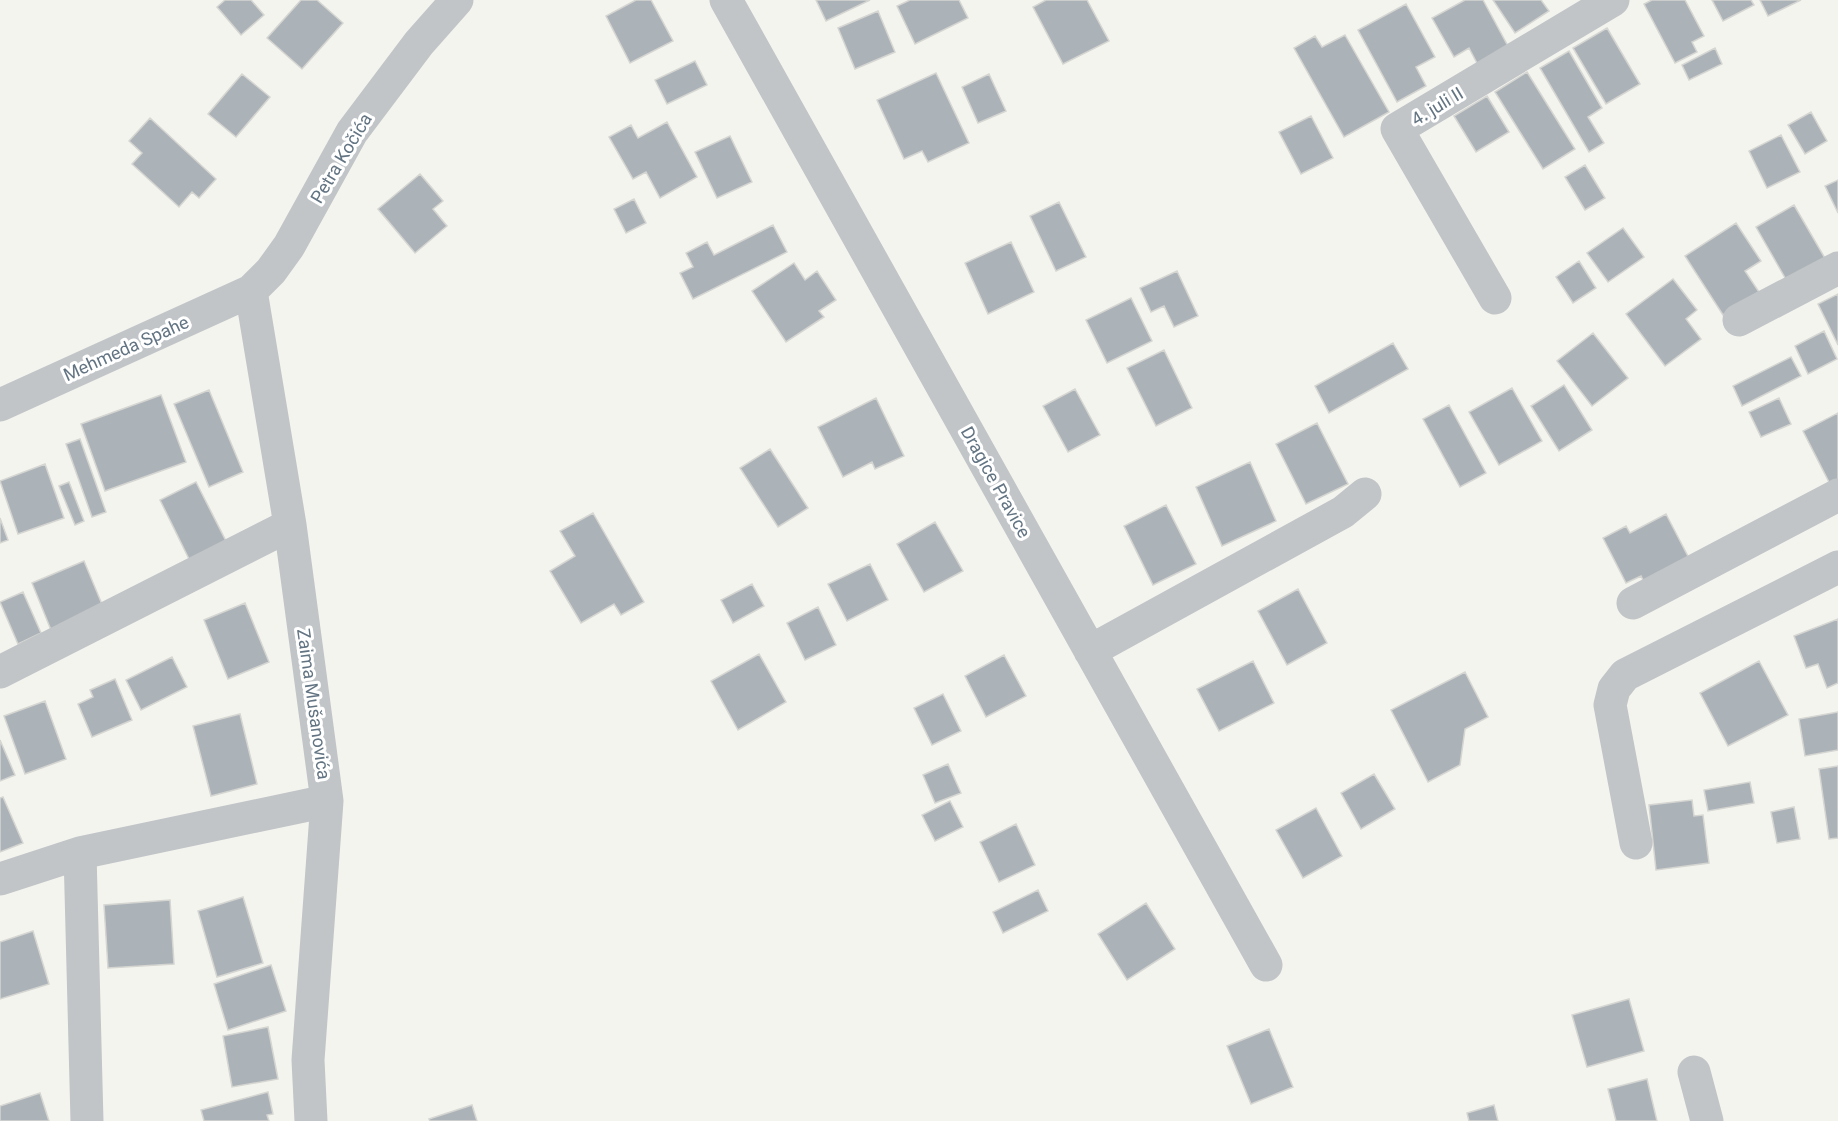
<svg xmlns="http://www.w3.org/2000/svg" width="1838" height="1121" viewBox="0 0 1838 1121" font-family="Roboto,sans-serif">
<rect width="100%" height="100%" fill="#f4f4ef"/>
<path fill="#acb3b8" stroke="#d5d5d2" stroke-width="1.5" d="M225 0H251L264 15 241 35 217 7Z
M301 0H317L343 23 302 69 267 38Z
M636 0H651L673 41 630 63 606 16Z
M816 0H870L826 21Z
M910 0H959L968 18 915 44 897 6Z
M1046 0H1087L1109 41 1063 64 1033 7Z
M1465 0H1483L1509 48 1478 65 1469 48 1454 57 1432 18Z
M1493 0H1541L1549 11 1515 33Z
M1652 0H1685L1704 36 1692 42 1697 52 1675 63 1644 4Z
M1712 0H1751L1754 5 1723 21Z
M1760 0H1801L1768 16Z
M1406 4 1435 57 1416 67 1426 86 1397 102 1358 30Z
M878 11 895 52 855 69 838 28Z
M1607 28 1640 84 1606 104 1573 48Z
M1345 35 1389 112 1344 137 1294 48 1315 36 1322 47Z
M1715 48 1722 64 1689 80 1682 65Z
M1569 51 1602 108 1588 117 1604 143 1589 152 1540 68Z
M695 61 707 85 667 104 655 80Z
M1527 72 1575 149 1543 169 1495 92Z
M936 73 969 143 928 162 922 151 904 159 877 100Z
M242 74 270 97 236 137 208 114Z
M989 74 1006 111 978 123 962 87Z
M1487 96 1509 132 1476 152 1454 116Z
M1811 112 1827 141 1805 154 1788 125Z
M1311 116 1333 158 1301 174 1279 132Z
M150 118 216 179 199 198 192 192 179 207 132 164 142 153 129 141Z
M667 122 697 177 660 198 646 172 633 179 609 137 631 125 638 138Z
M1781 135 1800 172 1767 188 1749 151Z
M730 136 752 182 717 198 695 152Z
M1585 165 1605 198 1585 210 1565 177Z
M420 174 443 201 433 209 447 226 415 253 378 209Z
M1838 180V213L1825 186Z
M634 199 646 223 626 233 614 209Z
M1059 202 1086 257 1056 271 1030 216Z
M1794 205 1826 260 1788 283 1756 227Z
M1736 223 1761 261 1745 271 1759 292 1723 315 1685 256Z
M773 225 787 252 693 299 680 273 693 267 686 253 707 242 714 255Z
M1623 228 1644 257 1608 282 1587 253Z
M1011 242 1034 292 988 314 965 263Z
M1579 261 1596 288 1573 303 1556 277Z
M794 263 805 280 817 271 836 300 819 311 824 317 786 342 752 291Z
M1177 271 1198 316 1174 327 1164 306 1151 312 1140 288Z
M1673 279 1697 310 1686 319 1701 339 1665 366 1626 314Z
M1838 294V345L1818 304Z
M1131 298 1152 341 1107 363 1086 320Z
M1824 331 1837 359 1808 374 1795 346Z
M1593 333 1628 378 1592 406 1557 361Z
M1393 343 1408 369 1329 413 1315 386Z
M1164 350 1192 408 1156 426 1127 368Z
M1791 357 1801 376 1742 406 1733 386Z
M1564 385 1592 430 1559 451 1531 406Z
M1512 388 1542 441 1499 465 1469 412Z
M1075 389 1100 435 1068 452 1043 406Z
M209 390 243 472 209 487 174 404Z
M161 395 186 462 105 491 81 424Z
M876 398 904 456 875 469 872 462 843 477 818 427Z
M1779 398 1791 424 1761 437 1749 412Z
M1449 405 1486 473 1460 487 1423 419Z
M1838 413V483L1831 486 1803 431Z
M1317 423 1348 484 1306 504 1276 444Z
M80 439 106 512 92 517 66 444Z
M770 449 808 508 778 527 740 468Z
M1250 462 1276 521 1222 546 1196 487Z
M45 464 64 518 18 534 0 481Z
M69 482 84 521 75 525 59 486Z
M196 482 228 545 191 563 160 500Z
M1166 505 1196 564 1153 585 1124 526Z
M593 513 644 602 621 615 614 604 581 623 550 571 575 556 560 531Z
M1666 514 1692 564 1647 588 1641 576 1626 583 1603 538 1626 526 1630 533Z
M0 518 8 540 0 543Z
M935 522 963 571 924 592 897 544Z
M84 561 104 609 51 630 32 583Z
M870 564 888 600 847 621 828 584Z
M752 584 764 606 733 623 721 600Z
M1298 589 1327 643 1287 665 1258 611Z
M23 592 41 633 18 644 0 602Z
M245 603 269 662 228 679 204 620Z
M818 607 836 645 805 660 787 623Z
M1838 619V683L1827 688 1818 664 1806 668 1794 636Z
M759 654 786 702 738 730 711 681Z
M1004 655 1026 696 986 717 965 676Z
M172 657 187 687 141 710 126 680Z
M1253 661 1274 703 1219 731 1197 689Z
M1759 661 1788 715 1728 746 1700 693Z
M1465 672 1488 717 1465 729 1460 765 1428 782 1391 710Z
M115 679 132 720 92 737 78 704 93 697 90 690Z
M943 694 961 731 932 745 914 708Z
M45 701 66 759 25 774 4 716Z
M1838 712V750L1805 756 1799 719Z
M240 714 257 784 211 796 193 726Z
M0 740 15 775 0 781Z
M948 764 961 793 935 803 923 775Z
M1838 766V838L1829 839 1819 769Z
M1374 774 1395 809 1361 829 1341 793Z
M1750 782 1754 803 1708 811 1704 790Z
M3 797 23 843 0 852V798Z
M1692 800 1694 816 1703 815 1709 863 1656 870 1649 805Z
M950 801 963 827 935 841 922 815Z
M1794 807 1800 839 1777 843 1771 812Z
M1316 808 1342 856 1303 878 1276 830Z
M1016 824 1035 865 999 882 980 842Z
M1038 890 1048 911 1003 933 993 912Z
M243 897 263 963 217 977 198 911Z
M170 900 174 964 108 968 104 905Z
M1146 903 1175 949 1127 980 1098 934Z
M33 931 49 984 0 999V942Z
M271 965 286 1011 228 1030 214 984Z
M1629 999 1644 1051 1587 1067 1572 1015Z
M268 1027 278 1079 232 1087 223 1036Z
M1269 1029 1293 1087 1251 1104 1227 1046Z
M1647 1079 1657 1121H1616L1608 1089Z
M268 1092 273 1114 267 1115 269 1121H204L201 1110Z
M40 1093 49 1121H0V1106Z
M472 1105 477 1121H430L429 1119Z
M1494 1105 1498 1121H1469L1467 1113Z"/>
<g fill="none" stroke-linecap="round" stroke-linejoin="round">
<path stroke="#c1c5c8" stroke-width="33" d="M726 0 1266 965
M251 291 290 525 327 801 308 1060 311 1121
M1495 298 1397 129 1613 0
M1739 320 1838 268
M0 405 251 291 271 271 289 246 352 132 419 43 457 0
M1633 603 1838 495
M1090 651 1343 512 1365 494
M0 672 290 525
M1636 843 1610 705 1614 689 1625 675 1838 567
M80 853 87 1121
M0 879 80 853 327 801
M1694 1072 1707 1121"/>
</g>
<g text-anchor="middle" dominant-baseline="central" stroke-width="6" stroke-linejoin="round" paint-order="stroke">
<g font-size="18" fill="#627382" stroke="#fff">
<text transform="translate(1437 106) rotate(-31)">4. juli II</text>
<text transform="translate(341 158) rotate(-59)">Petra Kočića</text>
<text transform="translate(126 348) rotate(-24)">Mehmeda Spahe</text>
<text transform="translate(996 482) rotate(61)">Dragice Pravice</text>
<text transform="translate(314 704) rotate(82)">Zaima Mušanovića</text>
</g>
</g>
</svg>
